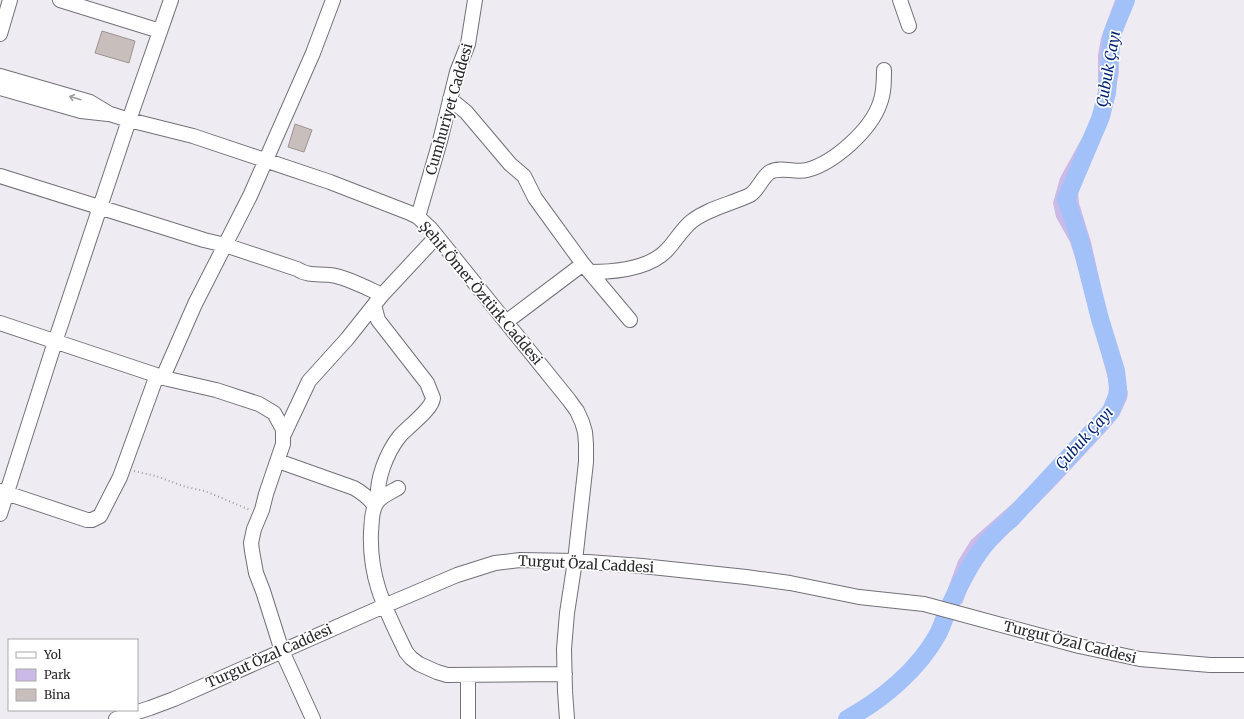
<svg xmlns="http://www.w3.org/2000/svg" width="1244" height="719" viewBox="0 0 1244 719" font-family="Merriweather,serif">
<rect width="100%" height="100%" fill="#eeebf3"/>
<path fill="#cbbae7" d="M1115 0H1135L1118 43 1119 72 1110 118 1100 138 1080 183 1078 191 1079 203 1091 242 1100 282 1111 339 1121 365 1128 393 1127 399 1119 416 1108 429 1059 482 980 562 973 575 962 604 944 599 958 561 971 540 1013 503 1051 465 1099 412 1107 401 1110 395V386L1075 257 1070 242 1056 217 1053 203 1060 178 1088 127 1095 111 1098 94V55L1101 38Z"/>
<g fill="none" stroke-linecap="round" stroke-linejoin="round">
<path stroke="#a3c1f9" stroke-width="18" d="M847 719C882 700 919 669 938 634 942 626 945 617 948 609 965 574 979 544 1010 520L1106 417 1111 411 1117 396 1118 388 1116 371 1100 319 1080 240 1066 199 1100 119 1107 93 1112 34 1126 0"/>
</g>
<path fill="#c8bebc" stroke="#9d9491" d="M102 31 135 41 129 63 95 53Z
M295 124 312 130 304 152 288 147Z"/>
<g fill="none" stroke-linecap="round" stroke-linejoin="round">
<defs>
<path id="minor" d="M60 0 160 31
M900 0 909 26
M0 34 10 0
M0 76 90 102 110 114 129 120 193 136 330 182 410 213 418 217 431 229 569 400 577 411 582 422 585 432 586 444V462L575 561 567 613 564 649 565 691 567 719
M0 88 81 111 108 114
M450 99 466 112 510 164 524 176 535 198 583 264 630 320
M0 176 204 240 225 245 297 269C311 278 321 272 336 276 352 280 367 288 382 295
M418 217 440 141 457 72 468 44 475 0
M590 272C614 272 648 269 666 251 675 242 681 230 692 221 709 208 731 204 750 195 759 189 762 177 770 172 781 166 795 173 807 170 834 163 871 130 880 103 884 93 884 81 884 70
M374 305 378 320 427 383 433 398C432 410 407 427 399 437 386 454 376 480 378 501
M506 322 583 264
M0 323 168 379 216 390 259 404 274 413 283 429V444L266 494 262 510 254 529 251 543 252 551 256 573 263 591 282 651 313 719
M163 377 195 304 250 196 313 53 333 0
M284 434 309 381 347 339 382 295 437 236
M278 461 354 488C363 493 369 498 375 506
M398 488C391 492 379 497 376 504 371 512 372 523 371 532 369 580 386 610 406 652L411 658 419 664 437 672 447 675 565 674
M0 491 87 520H92L100 516 120 477 157 375
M0 514 55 342 129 120 171 0
M116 719 150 708 174 699 384 606 457 575 495 563 520 560 575 561 642 566 746 577 790 583 859 597 924 604 1079 646 1140 659 1210 665H1244
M468 719V675"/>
</defs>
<use href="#minor" stroke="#737178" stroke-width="16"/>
<path stroke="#a09ea4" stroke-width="2" stroke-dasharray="1 3" stroke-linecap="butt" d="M134 471 156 476 186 487 205 491 250 510"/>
<use href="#minor" stroke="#fff" stroke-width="14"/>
</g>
<defs><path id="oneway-shaft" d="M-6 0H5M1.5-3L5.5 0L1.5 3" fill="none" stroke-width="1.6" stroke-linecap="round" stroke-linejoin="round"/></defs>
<use stroke="#9e9e9f" href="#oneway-shaft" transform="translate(75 98) rotate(-163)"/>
<g text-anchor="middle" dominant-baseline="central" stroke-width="3.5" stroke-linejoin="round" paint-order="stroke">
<g font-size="14" fill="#28272a" stroke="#fff">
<text transform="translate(449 109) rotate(-74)">Cumhuriyet Caddesi</text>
<text transform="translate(481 293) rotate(50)">Şehit Ömer Öztürk Caddesi</text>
<text transform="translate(586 564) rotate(3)">Turgut Özal Caddesi</text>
<text transform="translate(1070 642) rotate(14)">Turgut Özal Caddesi</text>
<text transform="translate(269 656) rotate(-24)">Turgut Özal Caddesi</text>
</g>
<g font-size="15" font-style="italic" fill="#032472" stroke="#fff">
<text transform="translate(1108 69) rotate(-80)">Çubuk Çayı</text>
<text transform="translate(1084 438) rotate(-48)">Çubuk Çayı</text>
</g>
</g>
<rect x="8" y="639" width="130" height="72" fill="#ffffff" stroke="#a9a9aa"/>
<rect x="16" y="652" width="20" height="6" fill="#ffffff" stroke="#a9a9aa"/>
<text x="44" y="659" font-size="12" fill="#28272a">Yol</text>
<rect x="16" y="669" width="20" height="12" fill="#cbbae7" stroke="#a9a9aa"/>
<text x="44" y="679" font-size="12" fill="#28272a">Park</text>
<rect x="16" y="689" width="20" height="12" fill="#c8bebc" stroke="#a9a9aa"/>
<text x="44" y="699" font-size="12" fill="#28272a">Bina</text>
</svg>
